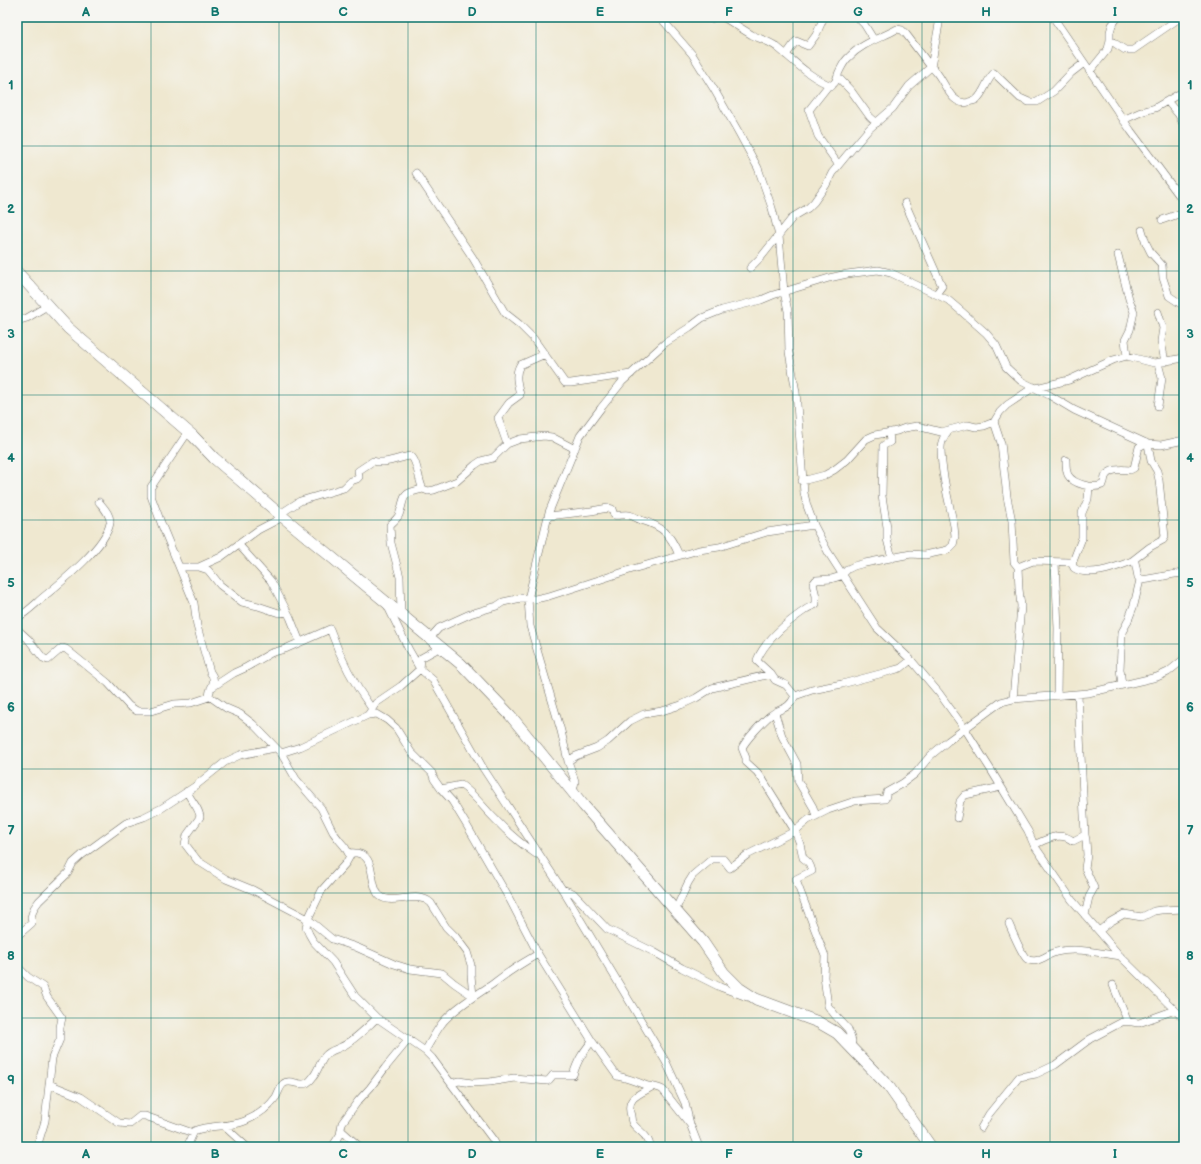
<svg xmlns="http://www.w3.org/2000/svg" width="1201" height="1164" viewBox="0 0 1201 1164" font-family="'Balsamiq Sans',sans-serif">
<rect width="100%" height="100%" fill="#f6f6f2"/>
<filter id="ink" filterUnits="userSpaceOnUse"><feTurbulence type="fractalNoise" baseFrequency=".025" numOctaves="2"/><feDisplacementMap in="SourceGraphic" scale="8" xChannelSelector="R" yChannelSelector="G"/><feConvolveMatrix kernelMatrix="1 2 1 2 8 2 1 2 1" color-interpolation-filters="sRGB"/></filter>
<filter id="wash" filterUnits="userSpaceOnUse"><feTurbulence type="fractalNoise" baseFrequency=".012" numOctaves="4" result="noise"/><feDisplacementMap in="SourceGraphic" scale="16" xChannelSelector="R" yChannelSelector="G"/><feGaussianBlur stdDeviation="0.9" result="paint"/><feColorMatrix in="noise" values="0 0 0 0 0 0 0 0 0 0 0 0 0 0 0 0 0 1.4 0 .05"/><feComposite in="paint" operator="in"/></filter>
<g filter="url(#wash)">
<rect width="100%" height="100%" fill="#efe8d0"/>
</g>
<g filter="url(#ink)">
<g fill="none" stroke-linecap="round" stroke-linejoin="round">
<defs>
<path id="street" d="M660 17 692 54 715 91 739 133 758 168 772 208 779 236 784 292 788 311 789 352 796 392 804 493 807 506 814 525 828 552 877 628 911 660 939 693 965 729 991 770 1028 831 1034 845 1072 900 1120 956 1184 1019
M708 17 711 19 715 17
M723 17C733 23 742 29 752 35 760 39 769 41 777 47 794 61 810 78 832 86
M857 17 864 24 874 40
M1053 17 1131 131 1184 202
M1110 40 1125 50H1133L1181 17
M786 55 796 41 808 46 816 35 824 17
M1090 71 1108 49 1110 40V32L1112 25 1118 17
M838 77 852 92 870 117 877 123
M1167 101 1179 115 1184 126
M1123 120 1141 112 1155 108 1184 91
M838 164 818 136 809 110 828 86C838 85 836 76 840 70 842 66 845 60 849 57 862 43 881 38 897 29L902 30 906 34 931 67C944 75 949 108 969 102 971 101 976 101 977 99 984 93 987 79 994 73L1020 98 1029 102H1037L1054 91 1071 73 1084 63
M416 173 473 258 505 313 519 324 533 338 565 383H571L631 374
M905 203 942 286 936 294
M1162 220 1184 212
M1142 230 1146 243 1151 253 1162 265 1163 278 1169 296 1184 306
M1118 255 1129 299 1134 312 1130 330 1125 340 1127 356
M750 268 762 256 793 217 808 208 814 202 826 185 832 173 846 156 869 129 893 108 909 86 931 67 939 24 938 17
M1158 312 1163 328 1161 341 1165 362
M17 321 27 318 47 306
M1158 363 1162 378 1158 406
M1036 388 1069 380 1113 360 1127 356 1154 363 1184 358
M994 422 1001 443 1007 497 1012 521 1014 562 1018 567 1019 589 1021 606 1013 699
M188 432 151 487V496L163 528 194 603 197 626 210 672C218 682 210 685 209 696L226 708 240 714 253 724 281 753 296 779 321 808 333 832 339 840 345 847 350 856 346 863 322 890 308 919 306 927 309 934 313 941 333 962 355 996 377 1018 425 1051 432 1058 494 1141 497 1147
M889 432 890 442 884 445 883 446 882 496 887 527V539L890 551 893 558
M507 444 498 418 509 403 520 395C518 384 514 376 520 365L545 354
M1066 460C1066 464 1066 471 1068 475 1073 484 1093 489 1102 485 1105 483 1104 480 1105 477 1109 468 1122 469 1130 470L1134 468 1139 447 1146 443
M802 481 825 475 834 470 847 460 866 439 875 435 897 431 905 428 917 426 941 432 968 425 976 427 984 426 994 422 1000 412 1007 405 1034 387
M280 514 300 501 344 488 351 481 357 479 359 477 358 471 373 461C386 465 399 457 411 456 418 462 418 480 423 489L428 491 434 490 457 481 475 465 481 461 493 458 507 444 520 439 544 436 552 437 575 449
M549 516 591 511 608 508 612 509 614 515C619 516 624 514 629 515 634 516 637 519 641 520 664 527 670 534 679 555
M239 545 271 581 290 617 300 642
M1132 561 1150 547 1163 540 1165 537 1159 480 1157 471 1151 461 1148 444
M1055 562 1058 628 1057 696
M1072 564 1082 538V513L1088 499 1089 487
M180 567H199L221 557 258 530 283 517
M199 567 208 570 220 585 242 602 258 606 279 613 287 612
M1018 567 1033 561 1068 562 1072 564 1074 568C1089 578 1116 567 1132 561L1135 562 1138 577 1140 580C1155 579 1169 574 1184 573
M387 605 409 650 420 669 433 680 483 768 562 889 666 1062 685 1103 690 1124 699 1147
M401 614 400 577 391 543 390 525C393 522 397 519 399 515 406 496 399 494 423 489
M17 618C26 613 33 606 41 599 59 584 106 547 110 523 111 515 104 508 99 502
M17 629 28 639 43 658 48 660 62 648 66 649 108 683 129 706 137 711H151L174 704 191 703 209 697
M430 638 439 628 470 614 497 606 503 602 521 598 535 599 549 596 636 568 699 550 719 547 767 532 814 525
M1122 685 1120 669 1122 632 1127 623 1134 605 1140 580
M211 688 234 673 245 668 271 653 285 649 330 629C341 660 353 683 372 709
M1078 695 1085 835 1086 840 1087 855 1085 868 1094 888 1089 897 1085 915
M795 696 786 685 775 680 771 674 758 662 757 660C766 639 786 623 805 610 808 607 812 607 816 604V596L813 584 816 580 831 579 841 576 848 569 854 566 865 563 911 554 925 555 948 550 953 545 955 536 954 526C949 502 941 473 941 448 941 442 944 436 948 431
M775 713 782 736 797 764 798 781 813 807 816 816
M368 715 377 714 387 720 396 728 411 752 432 773 434 779 441 789 461 785C473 793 483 807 494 818 507 832 521 844 536 854
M281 753 300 747 368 715 376 703 401 686 420 669 421 658 441 647
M568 761 576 756 597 748 608 741 630 721 644 714 662 711 681 705 696 698 712 688 771 674
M441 789 452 801 466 824 510 900 538 954 592 1041 617 1076C627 1078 635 1081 645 1085 652 1087 657 1086 663 1090L689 1123
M187 791C190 801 199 806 200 817L187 835 185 844 198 861 226 879 253 890 308 919 332 939 356 947 394 964 410 969 442 973 454 983 473 996 471 975V965L467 952 455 936 446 927 431 903C417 889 389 908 378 894 368 880 378 850 349 853
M573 792 575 781 568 761 561 731 530 626 528 599 549 512 580 436 601 408 622 382 665 343 690 327 702 318 722 310 761 300 773 295 829 278 847 274 878 270 891 273 948 300 961 311 986 333 996 345 1006 367 1021 381 1049 395 1074 410 1148 444 1161 445 1184 440
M957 818 960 801 965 795 1001 787
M1034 845C1047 839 1060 831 1073 841L1085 835
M562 889 573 893 607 929 654 952 682 968 720 987 747 997
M675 911 688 883 693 875 712 859H723L730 868 747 855 795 831 808 820 828 810 855 801 885 799 887 792 903 783 915 774 930 756 948 741 1001 702 1013 699 1088 693 1157 677 1168 672 1184 659
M1009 924C1012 931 1023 957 1027 959 1037 965 1047 954 1056 952 1077 947 1099 953 1120 956
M1099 931 1110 922 1124 914 1142 917 1154 911 1161 910 1184 909
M17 936 32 923 31 917 34 908 39 901 68 873 73 863 82 855 126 823 144 817 162 808 194 787 225 762 240 755 275 748
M17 966 28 977 43 987 47 997 62 1018 60 1027V1039L52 1058 45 1121 37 1147
M1113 985 1127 1020
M851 1047 852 1041 848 1029 835 1015 828 1006 824 977 825 956 797 883 796 879 812 871C810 864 809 862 803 858L800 844 795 831 763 780 757 772 746 762V758L742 748C745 741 764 720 771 715 782 706 787 712 795 696L812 690 842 684 887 672 901 668 911 660
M425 1051C431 1041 436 1031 443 1022 457 1006 477 995 494 983 508 972 522 963 538 954
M451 1083 459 1081 472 1083 490 1082 514 1078 547 1081 549 1080 553 1075H573C578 1059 582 1054 592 1041
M49 1084 81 1097 119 1123 130 1124 140 1116H145L193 1133
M224 1126 247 1147
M981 1128 989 1114 1019 1077 1036 1074 1055 1065 1090 1039 1122 1022C1128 1020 1133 1023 1139 1023L1175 1010
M342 1131 360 1147
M187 1147 194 1131C210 1124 228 1128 245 1121 257 1116 268 1108 276 1097 278 1093 280 1087 283 1084 290 1078 299 1087 307 1083 316 1078 319 1063 325 1056 330 1050 335 1050 341 1047 353 1042 367 1027 377 1018
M332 1147 340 1135 342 1123 358 1101 370 1088 385 1068 409 1039
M650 1147C650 1137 639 1131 634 1125 632 1123 631 1119 631 1116 625 1098 639 1094 652 1087"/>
<path id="secondary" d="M17 272 68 328 193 436 214 458 283 517 461 664 510 715 584 806 703 942 724 973 739 988 756 999 818 1022 837 1033 889 1087 931 1147"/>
</defs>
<use href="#street" stroke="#706d65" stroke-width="8"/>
<use href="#secondary" stroke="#706d65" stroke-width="12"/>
<use href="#street" stroke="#fff" stroke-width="7"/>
<use href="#secondary" stroke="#fff" stroke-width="11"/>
</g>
</g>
<path fill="none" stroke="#0f766e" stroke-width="1" stroke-opacity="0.55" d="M151 17V1147M279 17V1147M408 17V1147M536 17V1147M665 17V1147M793 17V1147M922 17V1147M1050 17V1147M17 146H1184M17 271H1184M17 395H1184M17 520H1184M17 644H1184M17 769H1184M17 893H1184M17 1018H1184"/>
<rect width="1201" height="1164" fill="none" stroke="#f6f6f2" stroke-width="44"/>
<rect x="22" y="22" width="1157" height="1120" fill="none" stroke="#0f766e" stroke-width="1.5"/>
<g font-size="13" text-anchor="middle" font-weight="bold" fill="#0f766e">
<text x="86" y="16">A</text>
<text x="215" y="16">B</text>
<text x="343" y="16">C</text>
<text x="472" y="16">D</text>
<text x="600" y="16">E</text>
<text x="729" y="16">F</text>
<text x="858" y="16">G</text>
<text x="986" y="16">H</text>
<text x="1115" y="16">I</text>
<text x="11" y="89">1</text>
<text x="1190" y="89">1</text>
<text x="11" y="213">2</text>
<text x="1190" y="213">2</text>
<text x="11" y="338">3</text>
<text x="1190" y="338">3</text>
<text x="11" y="462">4</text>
<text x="1190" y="462">4</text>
<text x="11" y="587">5</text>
<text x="1190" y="587">5</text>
<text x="11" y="711">6</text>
<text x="1190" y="711">6</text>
<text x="11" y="835">7</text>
<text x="1190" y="835">7</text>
<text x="11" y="960">8</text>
<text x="1190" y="960">8</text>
<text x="11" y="1084">9</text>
<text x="1190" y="1084">9</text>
<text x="86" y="1158">A</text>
<text x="215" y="1158">B</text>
<text x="343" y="1158">C</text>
<text x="472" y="1158">D</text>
<text x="600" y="1158">E</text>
<text x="729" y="1158">F</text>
<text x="858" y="1158">G</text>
<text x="986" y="1158">H</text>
<text x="1115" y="1158">I</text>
</g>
</svg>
